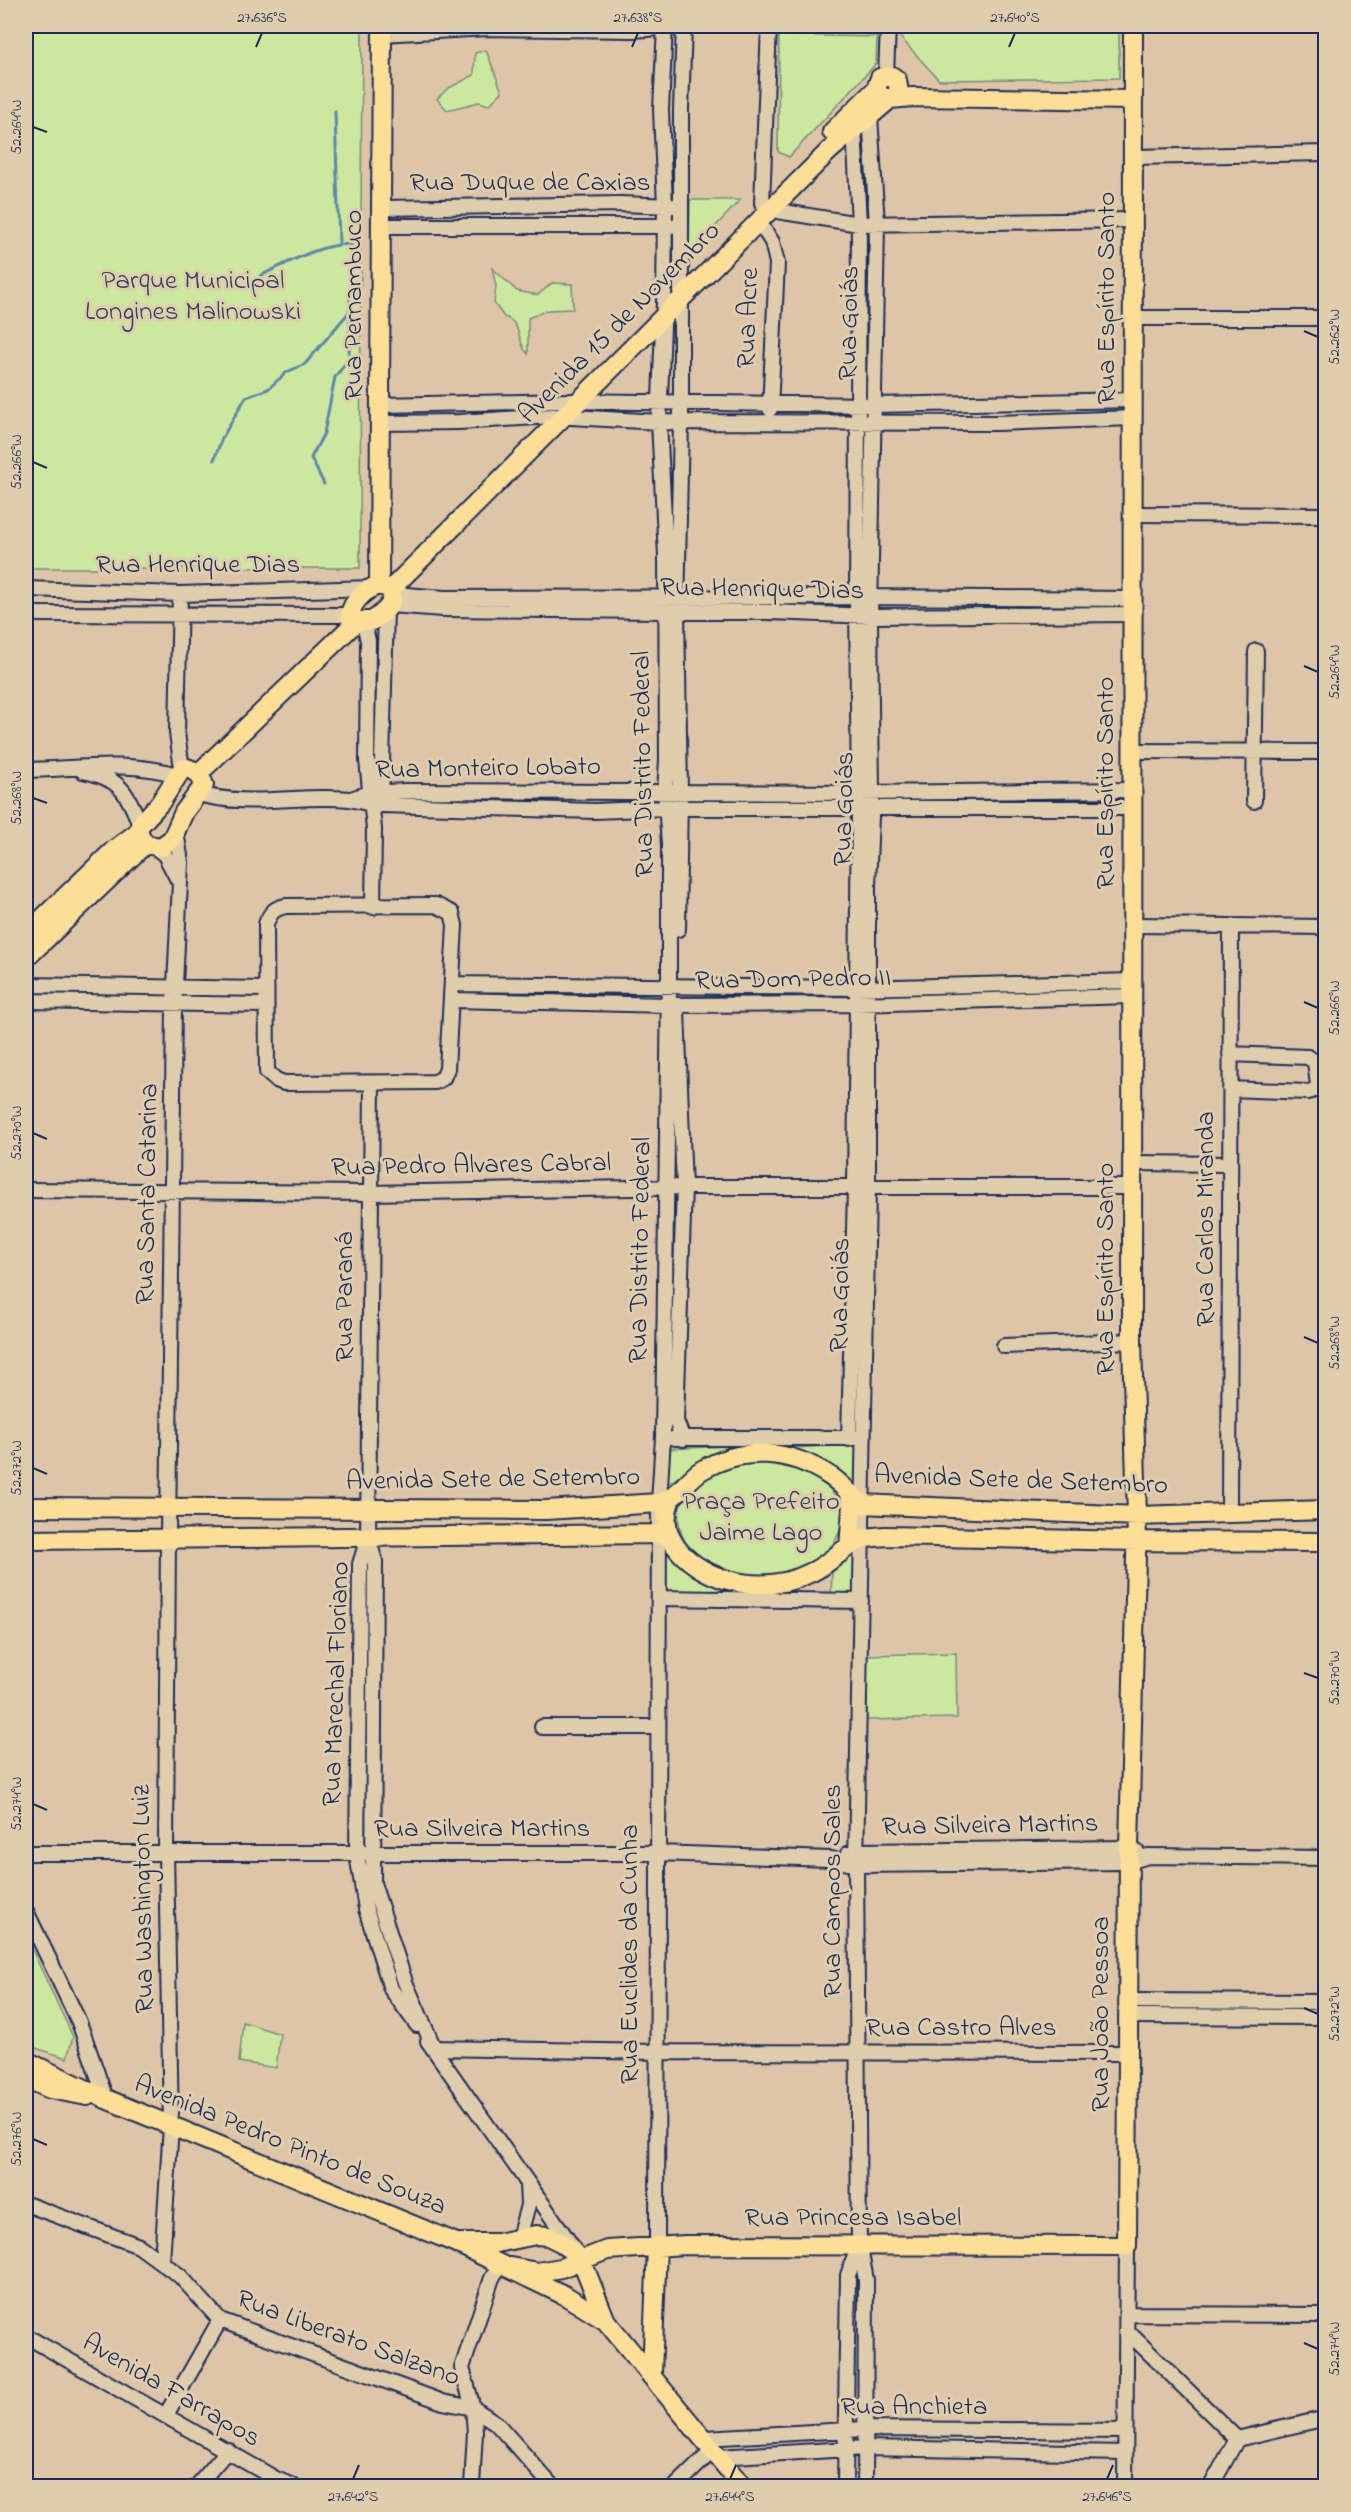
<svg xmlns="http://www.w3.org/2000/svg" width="1351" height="2512" viewBox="0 0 1351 2512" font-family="'Indie Flower',sans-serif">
<rect width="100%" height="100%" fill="#dfc5a7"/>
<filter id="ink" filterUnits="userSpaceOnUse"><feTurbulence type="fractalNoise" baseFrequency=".0167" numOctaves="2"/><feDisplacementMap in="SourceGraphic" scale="12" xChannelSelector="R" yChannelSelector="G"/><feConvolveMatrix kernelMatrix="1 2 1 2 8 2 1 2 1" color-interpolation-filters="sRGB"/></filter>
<g filter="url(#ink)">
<path fill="#cce89e" stroke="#748c7e" stroke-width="1.5" d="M26 26H362L361 231H351V238H361L360 568H26Z
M900 26H1119V78L939 80 900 37Z
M779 35 877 37 876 62 873 67 789 157 778 152Z
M486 50 502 92 489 105 479 102 447 110 437 99 447 89 474 75 475 53Z
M690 200H740L689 255Z
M492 268 517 291 538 295 552 283 572 284 573 309 548 310 528 318V354C516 343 523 322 504 317L494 303 496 286Z
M856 1444 855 1487 795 1448Z
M730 1446 706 1458 666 1485 667 1449Z
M741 1461 795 1463 827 1483 844 1513C839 1564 784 1581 739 1574 732 1573 723 1573 717 1570 677 1552 662 1504 703 1476 713 1469 729 1466 741 1461Z
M669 1549 722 1584V1591L662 1592V1551Z
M859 1554 857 1596 831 1597 832 1570 849 1555Z
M956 1653 957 1718 867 1720 866 1655Z
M26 1937 73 2037 67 2058 26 2045Z
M243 2022 280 2034 276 2068 239 2062Z"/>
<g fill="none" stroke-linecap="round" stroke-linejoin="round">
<path stroke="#5b87af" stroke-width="3" d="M335 111 339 244
M260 276C288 263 319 244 351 244L349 359 335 377 324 433 311 458 324 484
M214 460 222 438 246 397 268 389 287 372 305 364 350 311"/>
<defs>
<path id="minor" d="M769 26 762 203 771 210 859 224 1132 220
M382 34 488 28 633 30 674 27
M886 75 888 26
M1134 157 1326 153
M381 208 621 204 672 206
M759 222 772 242 777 263 770 409
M382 226H671
M1133 318H1326
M382 405 567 401 873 405 1134 400
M381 423 459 422 553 416 659 422 998 423 1134 418
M1133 514 1326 515
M26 589 180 594 370 588
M180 594 177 733 182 769
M393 594 444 598 857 597 1133 599
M390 605 443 609 770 612 870 616 1133 614
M26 614 350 615
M364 623 368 641 367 760 374 829 373 907
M1134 751 1326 752
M26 770C77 769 127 760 177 775
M83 771C119 777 128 793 140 825
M199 794C248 808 299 794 349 799 360 801 370 804 381 805L595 811 666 808H1133
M351 799 369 793 405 791 859 793 1134 790
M381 800 386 610
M1254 801 1256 651
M156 848 165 855 178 880
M436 905 452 913 455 925 447 1069 443 1078 435 1082 284 1083 276 1080 267 1072 266 924C270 913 274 908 286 906Z
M1134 925 1326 927
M678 929 680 791 677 612 681 422V109L684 26
M453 984 856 988 1133 981
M26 985 266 989
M453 1000 669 1005 856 1004 1133 996
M26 1001 266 1005
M677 1011 684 1187 676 1421 683 1439
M372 1083 368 1538 375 1561 373 1883 405 1982 434 2048
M1230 1089 1308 1092 1315 1090 1318 1085 1315 1062 1308 1057 1230 1054
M1133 1163 1229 1164
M26 1190 369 1193 684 1187H1133
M1004 1346 1132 1341
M675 1438H857
M849 1439 855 1188 859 808 857 597 859 224 854 127
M1229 1512 1231 926
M368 1538 360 1564 357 1854 366 1909 391 1989 417 2025
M659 1598 861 1601
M542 1727H658
M26 1853H657L831 1859 856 1865 1129 1862 1148 1856 1326 1858
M848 1854 856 1851 1129 1848 1137 1852
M26 1911 79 2022 106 2099
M1128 2001 1326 2002
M1128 2016 1326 2017
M428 2041 572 2246
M434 2048 658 2052 1127 2053
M26 2204 139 2246 180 2276 220 2320 443 2402 473 2408 496 2423 552 2486
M519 2238 528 2205 527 2183
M657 2246 659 1503 663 1437 669 987V844L665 791 667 760 666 556 659 422 664 303 665 206 661 110 665 26
M162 2261 171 2126 166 1851 168 1537 174 1006 181 862 176 831
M1127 2314 1326 2315
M1126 2330 1237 2439
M26 2336 276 2479 293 2486
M166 2415 220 2320
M704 2438 865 2429 1125 2431
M1237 2439 1326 2418
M718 2457 865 2448 1125 2453
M197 2486 228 2450
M472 2486 475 2432 473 2408 462 2368 492 2278 500 2265
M676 2486 713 2450
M845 2486 848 2275 859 2245
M865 2486 866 2280 859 2243 856 1865 868 1188V885L872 793 870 616 877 224 870 116
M1125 2486 1127 2246
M1211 2486 1237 2439"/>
<path id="major" d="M895 97 899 92 897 80 892 76 880 78 876 89 878 95 890 99 913 97 1133 100
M832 132 876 89
M379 585 382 26
M379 585 391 589C397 604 382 614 372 621H357L350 615C352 601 366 589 379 585Z
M391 589 830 150 890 99
M187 768 199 773 204 785 184 812 172 839 161 847 145 844 138 832 140 825 160 803 182 769Z
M199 773 357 621
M26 934 114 850 138 832
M26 958 145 844
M670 1501C662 1522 668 1540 683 1555 717 1587 771 1593 812 1572 830 1564 844 1546 862 1539 869 1537 878 1537 885 1536L1137 1541 1326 1542
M26 1507 546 1510 659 1503C677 1499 686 1480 702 1470 744 1445 791 1450 830 1476 841 1483 851 1495 861 1504L1137 1516 1326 1510
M26 1540 658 1534 669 1537
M849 1547 852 1509 850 1494
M26 2061 106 2099 454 2242 566 2296 606 2321
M26 2078 50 2089 87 2096
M461 2243H497L536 2235 548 2236 562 2243 581 2259 606 2321 742 2486
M500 2265 537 2272 561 2268 607 2250 685 2245 1127 2246 1129 1848 1137 1516 1132 1341 1133 26
M652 2374 657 2246"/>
</defs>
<use href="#minor" stroke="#1b2f5e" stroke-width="18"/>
<use href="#major" stroke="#1b2f5e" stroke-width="22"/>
<use href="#minor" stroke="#e0cdab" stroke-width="14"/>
<use href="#major" stroke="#fcde96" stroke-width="18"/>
</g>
</g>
<path fill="none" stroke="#1b2f5e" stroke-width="2" d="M256 47 262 33M632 47 638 33M1009 47 1015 33M33 127 47 132M1304 331 1318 337M33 462 47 468M1304 666 1318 672M33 798 47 803M1304 1002 1318 1008M33 1133 47 1139M1304 1337 1318 1343M33 1468 47 1474M1304 1673 1318 1678M33 1804 47 1810M1304 2008 1318 2014M33 2139 47 2145M1304 2343 1318 2349M353 2479 359 2465M730 2479 736 2465M1107 2479 1113 2465"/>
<g text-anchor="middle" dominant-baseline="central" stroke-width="6" stroke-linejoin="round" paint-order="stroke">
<g font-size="27" fill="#1b2f5e" stroke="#e0cdab">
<text x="530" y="183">Rua Duque de Caxias</text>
<text transform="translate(1107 298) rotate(-90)">Rua Espírito Santo</text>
<text transform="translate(354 305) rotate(-90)">Rua Pernambuco</text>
<text transform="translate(749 318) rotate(-88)">Rua Acre</text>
<text transform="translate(620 323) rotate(-45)">Avenida 15 de Novembro</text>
<text transform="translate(850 323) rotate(-89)">Rua Goiás</text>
<text x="198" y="565">Rua Henrique Dias</text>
<text transform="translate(762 590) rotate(1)">Rua Henrique Dias</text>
<text transform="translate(644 764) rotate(-91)">Rua Distrito Federal</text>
<text transform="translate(488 769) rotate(-1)">Rua Monteiro Lobato</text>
<text transform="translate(1106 783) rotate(-90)">Rua Espírito Santo</text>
<text transform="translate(845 809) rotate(-89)">Rua Goiás</text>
<text transform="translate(793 980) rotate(-1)">Rua Dom Pedro II</text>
<text transform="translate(471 1166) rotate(-1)">Rua Pedro Alvares Cabral</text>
<text transform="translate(148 1194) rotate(-89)">Rua Santa Catarina</text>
<text transform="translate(1206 1219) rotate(-90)">Rua Carlos Miranda</text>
<text transform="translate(641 1250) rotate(-89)">Rua Distrito Federal</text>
<text transform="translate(1106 1269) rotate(-90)">Rua Espírito Santo</text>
<text transform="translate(841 1295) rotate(-89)">Rua Goiás</text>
<text transform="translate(345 1297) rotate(-90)">Rua Paraná</text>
<text transform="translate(493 1480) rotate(-1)">Avenida Sete de Setembro</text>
<text transform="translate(1021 1481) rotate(2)">Avenida Sete de Setembro</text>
<text transform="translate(337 1684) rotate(-88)">Rua Marechal Floriano</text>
<text transform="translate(990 1826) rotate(-1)">Rua Silveira Martins</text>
<text x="482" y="1829">Rua Silveira Martins</text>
<text transform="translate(833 1891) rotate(-90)">Rua Campos Sales</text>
<text transform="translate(144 1899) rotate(-91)">Rua Washington Luiz</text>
<text transform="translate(630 1954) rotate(-90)">Rua Euclides da Cunha</text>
<text transform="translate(1101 2014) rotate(-90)">Rua João Pessoa</text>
<text x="961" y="2028">Rua Castro Alves</text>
<text transform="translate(290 2146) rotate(22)">Avenida Pedro Pinto de Souza</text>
<text x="853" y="2218">Rua Princesa Isabel</text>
<text transform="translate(348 2339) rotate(20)">Rua Liberato Salzano</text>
<text transform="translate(171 2391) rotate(30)">Avenida Farrapos</text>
<text x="914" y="2407">Rua Anchieta</text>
</g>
<g font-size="27" fill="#2d4264" stroke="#e0cdab">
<text x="193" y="281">Parque Municipal<tspan x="193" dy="31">Longines Malinowski</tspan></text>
<text x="761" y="1502">Praça Prefeito<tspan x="761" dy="31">Jaime Lago</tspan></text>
</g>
</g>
<rect width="1351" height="2512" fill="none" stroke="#e0cdab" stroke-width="66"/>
<rect x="33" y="33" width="1285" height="2446" fill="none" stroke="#1b2f5e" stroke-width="2"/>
<g font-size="15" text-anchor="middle" fill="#1b2f5e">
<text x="262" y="22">27.636°S</text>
<text x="638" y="22">27.638°S</text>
<text x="1015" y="22">27.640°S</text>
<text transform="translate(16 127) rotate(-90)" y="5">52.264°W</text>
<text transform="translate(1334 337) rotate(-90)" y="5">52.262°W</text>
<text transform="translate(16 462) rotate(-90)" y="5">52.266°W</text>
<text transform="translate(1334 672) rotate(-90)" y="5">52.264°W</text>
<text transform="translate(16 798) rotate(-90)" y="5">52.268°W</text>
<text transform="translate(1334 1008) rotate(-90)" y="5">52.266°W</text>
<text transform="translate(16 1133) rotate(-90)" y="5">52.270°W</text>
<text transform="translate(1334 1343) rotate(-90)" y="5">52.268°W</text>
<text transform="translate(16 1468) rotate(-90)" y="5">52.272°W</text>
<text transform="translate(1334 1678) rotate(-90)" y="5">52.270°W</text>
<text transform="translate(16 1804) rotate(-90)" y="5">52.274°W</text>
<text transform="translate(1334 2014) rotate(-90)" y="5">52.272°W</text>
<text transform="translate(16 2139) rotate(-90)" y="5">52.276°W</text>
<text transform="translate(1334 2349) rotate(-90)" y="5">52.274°W</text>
<text x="353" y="2501">27.642°S</text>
<text x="730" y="2501">27.644°S</text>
<text x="1107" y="2501">27.646°S</text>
</g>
</svg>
